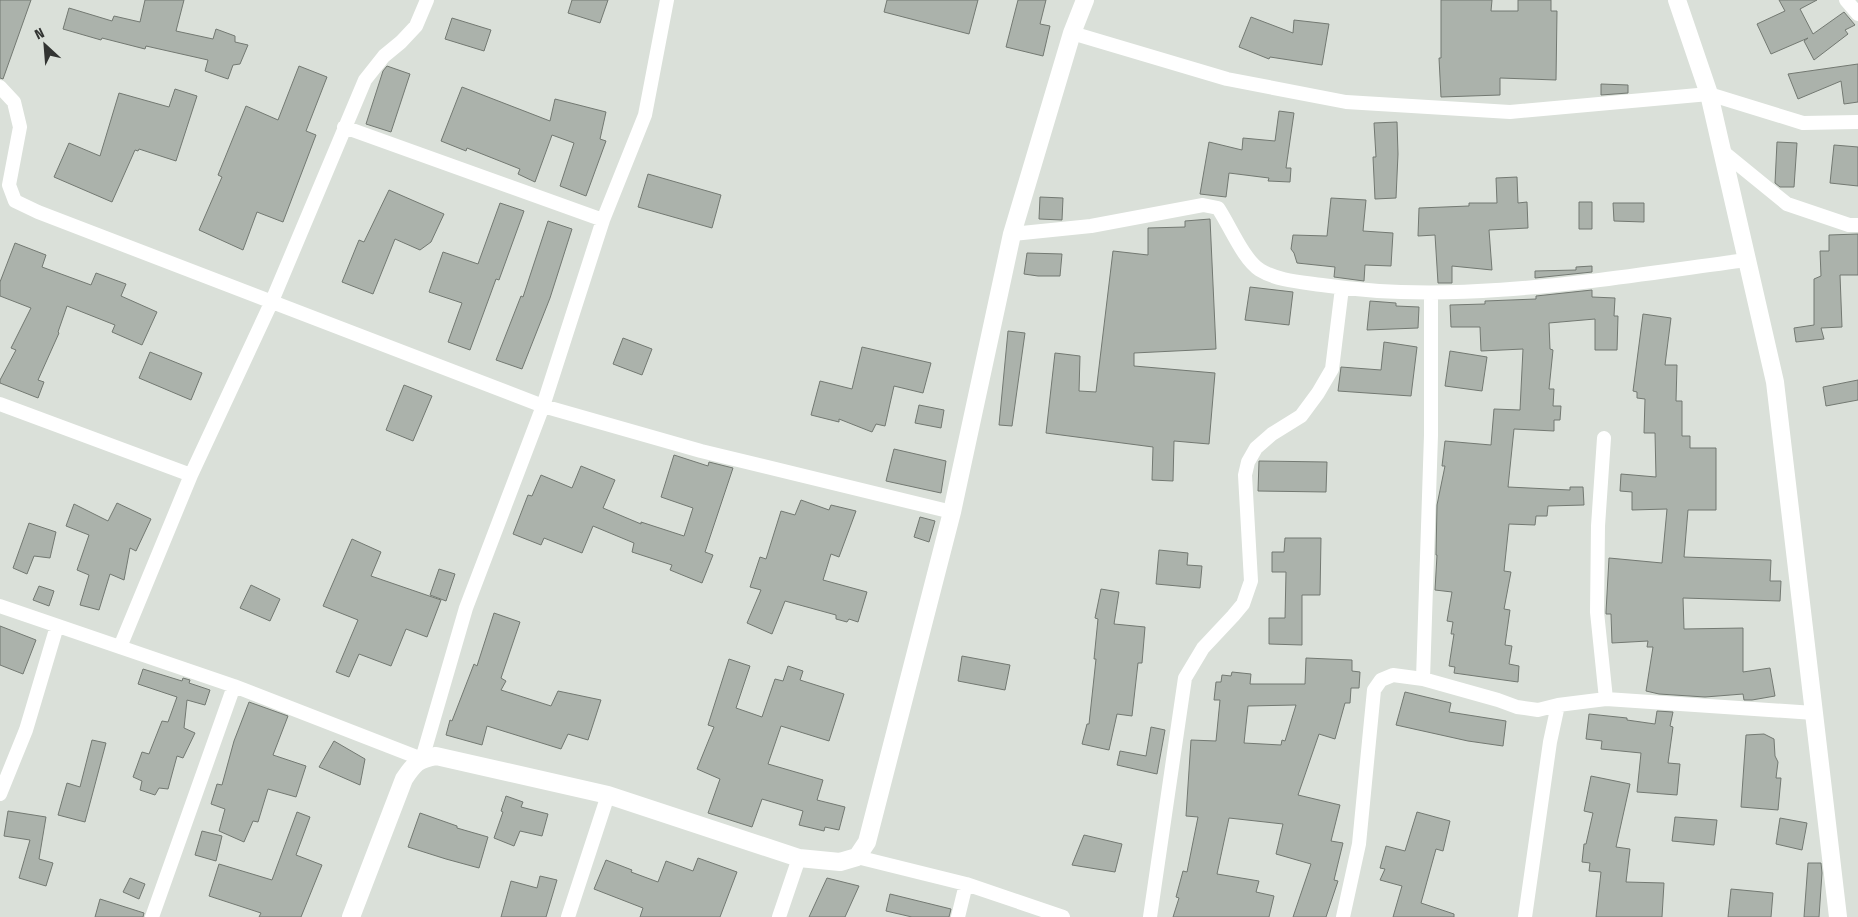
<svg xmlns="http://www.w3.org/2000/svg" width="1858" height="917" viewBox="0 0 1858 917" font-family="'Fira Sans Condensed',sans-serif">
<rect width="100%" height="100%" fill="#dae0d9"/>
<path fill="#abb2ab" stroke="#737972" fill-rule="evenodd" d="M0 0H31L3 79 0 78Z
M145 0H184L176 31 213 39 216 29 235 36V42L248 45 240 64 233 65 228 79 205 71 208 60 146 46 145 49 102 38 101 40 63 29 69 8 112 21 114 16 140 22Z
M572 0H608L600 23 568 13Z
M887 0H978L969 34 884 12Z
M1018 0H1046L1040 24 1050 26 1043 56 1006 47Z
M1441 0H1492L1491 11H1518V0H1551V11H1557L1556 80 1500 78V95L1441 97 1439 58H1441Z
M1779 0H1817L1800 9 1813 34 1844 12 1855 25 1845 30 1848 34 1814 60 1804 41 1808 38 1771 54 1757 24 1785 11Z
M1251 17 1293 33 1294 20 1329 24 1322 65 1270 57 1269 59 1239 47Z
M452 18 491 30 484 51 445 39Z
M1858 64V102L1844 104 1841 81 1798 99 1788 74Z
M299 66 327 77 306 131 316 135 283 222 257 212 243 250 199 230 222 177 218 175 246 106 278 120Z
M387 66 410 74 391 132 366 124 383 71Z
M1601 84 1628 85V93L1601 95Z
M462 87 550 121 555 99 606 112 600 139 606 141 586 196 560 186 574 143 552 135 535 182 518 174 520 169 467 148 466 151 441 141Z
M175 89 197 96 176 161 139 149 138 151 135 150 112 202 54 177 69 143 100 156 119 93 169 107Z
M1279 111 1294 113 1286 168H1291L1290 182 1268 181 1269 178 1229 173 1226 197 1200 194 1209 142 1242 150 1243 138 1275 141Z
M1397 122 1398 154 1396 198 1375 199 1373 157H1376L1374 123Z
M1777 142 1797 143 1794 187H1780L1775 183Z
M1834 145 1858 147V186L1830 183Z
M648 174 721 195 712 228 638 207Z
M1517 177 1518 203 1527 202 1528 228 1489 230 1492 270 1452 266V283H1438L1435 235 1418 236 1419 208 1469 206V203H1497L1496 178Z
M389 190 444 214 431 242 420 250 395 239 373 294 342 282 359 240 364 242Z
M1040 197 1063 198 1062 220 1039 219Z
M1331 198 1366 200 1363 231 1393 233 1391 266 1365 265 1364 281 1334 277 1335 267 1297 263 1294 253 1291 249 1293 235 1327 236Z
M1579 202H1592V229H1579Z
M500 203 524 211 499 280 496 279 470 350 448 342 462 303 429 292 443 252 478 264Z
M1613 203H1644V222L1614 221Z
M1210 219 1216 349 1134 353V366L1215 373 1209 444 1174 441 1173 481 1152 480 1153 447 1046 433 1055 353 1080 356 1079 391 1096 392 1113 251 1148 255V228L1185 227V221Z
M548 221 572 229 550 298 522 369 496 360 521 296 523 297Z
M1858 234V275H1840L1842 327 1821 328 1824 339 1796 342 1794 328 1814 325V279L1821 276 1820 251H1829V235Z
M15 243 46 255 42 267 91 285 96 273 126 284 121 296 157 312 142 345 112 332 115 325 67 306 58 332 59 333 38 380 44 382 38 398 0 383V380L16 350 11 348 31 308 0 296V282Z
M1027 253 1062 254 1060 276H1038L1024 274Z
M1592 266V272L1535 278V271L1576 270V267Z
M1250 287 1293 292 1289 325 1245 320Z
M1592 290V297L1615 298 1614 316H1618L1617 350H1595V319L1549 323 1550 349 1553 350 1549 389H1554L1553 406H1561L1560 420H1554V431L1514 429 1508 487 1570 490V487H1583L1584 505 1548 506 1547 516H1536L1535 525 1509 524 1504 571 1511 572 1504 609 1510 610 1505 645 1512 646 1509 664 1519 666 1518 682 1454 673 1455 667 1449 666 1454 634H1451L1453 622 1447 621 1452 592 1435 590 1437 555H1436L1437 505 1445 466H1442L1445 441 1491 445 1494 409 1520 410 1523 349 1481 351 1480 327H1451L1450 305 1485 304V301L1536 299V296Z
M1370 301 1396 303V306L1419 307 1418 328 1367 330Z
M1643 314 1671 318 1665 365H1677L1676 401H1682V436H1690V448H1716V510H1688L1684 557 1771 560 1770 581H1781L1780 601 1683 598 1684 629 1743 628V672L1770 668 1775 696 1752 700H1744L1743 694 1705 697 1659 694 1646 691 1653 647H1647L1648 641 1612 643 1611 614H1606V612L1609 558 1662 563 1667 509 1632 510V492L1620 491 1621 474 1656 477 1655 433H1644L1645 399 1637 398V392L1633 391Z
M1008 331 1025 333 1012 426 999 425Z
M623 338 652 349 642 375 613 364Z
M1384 342 1417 347 1411 396 1338 391 1341 367 1381 370Z
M862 347 931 363 923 393 894 386 885 426 876 424 872 432 839 419V422L811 415 820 381 852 389Z
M1450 351 1487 357 1482 391 1445 386Z
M150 352 202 373 191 400 139 378Z
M1858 380V400L1826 406 1823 387Z
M404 385 432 396 413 441 386 430Z
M919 405 944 410 941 428 915 423Z
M894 449 946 461 941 493 886 481Z
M674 455 708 466 709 462 733 468 705 552 713 555 702 583 670 570 672 565 632 552 634 543 593 526 582 553 544 538 541 545 513 534 528 495 532 496 541 475 572 488 581 466 615 480 603 508 641 524V522L684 536 693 508 661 497Z
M1259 461 1327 462 1326 492 1258 491Z
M801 500 829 510 831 505 856 511 839 557 831 554 823 580 867 592 858 622 849 619 847 622 836 619V615L785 601 772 634 747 623 761 590 750 587 760 557 766 559 781 511 795 515Z
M117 503 151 519 136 551 130 548 124 580 110 574 99 610 80 605 89 575 77 570 89 535 66 526 74 504 108 521Z
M920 517 935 521 929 542 914 537Z
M29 523 56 532 50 558 34 556 27 574 13 568Z
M1285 538H1321L1320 595H1302V645L1269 644V618H1285L1286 572H1272V552H1284Z
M352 539 381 552 371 576 441 600 427 637 406 629 391 666 359 654 349 677 336 672 358 620 323 606Z
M1159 550 1188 553 1187 565 1202 566 1200 588 1156 584Z
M439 569 455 574 446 601 430 595Z
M251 585 280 599 270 621 240 608Z
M39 586 54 591 49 606 33 600Z
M1101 589 1119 592 1114 624 1145 627 1142 663H1138L1132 716 1117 714 1109 750 1082 744 1087 724H1089L1096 659H1094L1098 619 1095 618Z
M494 613 520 622 501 678 506 681 501 690 551 706 558 691 601 700 588 740 568 734 561 749 487 726 482 745 446 735 450 720 452 721 474 664 477 666Z
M0 626 36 640 23 674 0 665Z
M962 656 1010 665 1005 690 958 681Z
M1306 658 1352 660V671L1360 672 1359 688H1351L1350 703H1345L1335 739 1319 734 1298 795 1340 805 1331 841 1343 843 1334 880 1338 881 1326 917H1293L1311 864 1276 854 1283 824 1229 818 1217 874 1259 881 1256 892 1274 896 1269 917H1173L1179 898 1176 897 1183 871 1187 872 1198 817 1186 816 1191 740 1216 741 1220 700H1214L1216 682H1221L1222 675 1231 676 1232 672 1251 674 1250 684H1305ZM1296 705 1285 741 1282 740 1281 745 1244 743 1248 706Z
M729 659 750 666 736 708 762 717 775 679 783 681 788 666 803 671 800 680 844 694 829 741 781 726 768 764 823 780 817 800 845 807 839 830 825 827 824 831 799 825 803 811 762 799 752 827 708 813 720 779 697 769 714 727 708 725Z
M143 669 182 681 183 678 190 680 189 683 210 690 205 705 187 700 184 728 195 733 183 758 177 756 168 789 159 788 155 795 140 790 142 781 133 777 142 752 149 754 162 721 168 722 177 697 138 684Z
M1405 692 1451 703 1449 712 1506 721 1503 746 1468 741 1396 725Z
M249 702 288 716 273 755 306 766 296 797 268 789 258 822 253 821 244 842 219 831 225 809 211 804 217 784 222 785 234 741Z
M1657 711 1673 712 1670 726 1673 727 1668 763 1680 764 1677 795 1637 792 1641 753 1601 749 1602 741 1586 739 1589 714 1627 718V720L1655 724Z
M1151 727 1165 730 1157 774 1117 765 1120 751 1146 756Z
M1764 734 1774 739 1775 756 1778 762 1776 778H1781L1778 810 1741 807 1746 735Z
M92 740 106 743 85 822 58 815 67 783 80 787Z
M334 741 365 759 360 785 319 767Z
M1591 776 1630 784 1616 847 1630 849 1626 882 1664 883 1662 917H1596L1601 872 1589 871 1590 863 1582 862 1584 844H1586L1593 813 1584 811Z
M506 796 523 802 521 807 548 814 542 836 520 831 514 846 494 838 503 812 501 811Z
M8 811 46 817 39 859 53 863 46 886 19 878 30 840 4 836Z
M297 812 310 817 296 855 322 865 301 917H259L261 913 209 896 219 864 272 880Z
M1417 812 1450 821 1443 851 1436 849 1421 903 1454 914V917H1393L1402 886 1380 880 1385 869 1380 868 1386 846 1405 851Z
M420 813 457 826V828L488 837 479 868 446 859 408 847Z
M1675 817 1717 820 1714 845 1672 841Z
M1780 818 1807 823 1802 850 1776 844Z
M202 831 222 836 216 861 195 855Z
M1084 835 1122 844 1115 872 1072 865Z
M698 858 737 872 720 917H640L643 908 594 889 606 860 632 870 631 872 658 882 666 861 693 871Z
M1808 863H1821L1822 873 1819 917H1804Z
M540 876 557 880 546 917H501L511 881 537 888Z
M130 878 145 884 139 899 123 892Z
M827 878 859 886 845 917H809Z
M1731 889 1773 893 1771 917H1728Z
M890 894 951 909 949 917H912L886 911Z
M100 899 144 913 143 917H95Z"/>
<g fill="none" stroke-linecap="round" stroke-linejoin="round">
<path stroke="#fff" stroke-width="14" d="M1846 0 1858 14
M1072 33 1227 79 1346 102 1510 112 1709 94 1803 123 1858 122
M0 87 14 102 20 127 9 185 15 201 38 212 543 406 701 451 952 512
M344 127 603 220
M1722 151 1787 204 1849 225H1858
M1012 234 1091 226 1203 205 1218 208C1230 226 1243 259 1260 270 1278 281 1302 282 1322 285 1461 306 1608 278 1747 260
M0 404 191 475
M1604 438 1598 526 1597 612 1606 699
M0 606 234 686 422 759 466 608 543 406 603 220 645 115 667 0
M120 647 191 475 272 301 365 80 384 56 401 42 416 26 427 0
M1423 679 1431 435V293
M0 794 26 730 57 626
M857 857 966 884 1063 917
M152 917 234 686
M568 917 608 795
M779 917 799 858
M958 917 966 884
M1150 917 1185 678 1203 648 1233 616 1243 604 1251 581 1245 475 1248 462 1256 448 1272 434 1301 416 1318 393 1332 369 1342 288
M1343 917 1359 844 1374 690 1381 680 1393 675 1423 679 1498 700 1517 707 1538 710 1558 705 1606 699 1814 713
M1525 917 1550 742 1558 705"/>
<path stroke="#fff" stroke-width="18" d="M1677 0 1709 94 1775 382 1838 917
M351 917 404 779C414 764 418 759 436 756L608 795 799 858 840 862 857 857 867 842 952 512 1012 234 1072 33 1085 0"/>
</g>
<g transform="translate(45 45) rotate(334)" stroke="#dae0d9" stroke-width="4" paint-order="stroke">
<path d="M0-4L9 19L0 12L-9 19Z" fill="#323432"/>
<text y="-8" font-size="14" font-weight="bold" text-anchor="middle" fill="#323432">N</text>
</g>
</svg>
